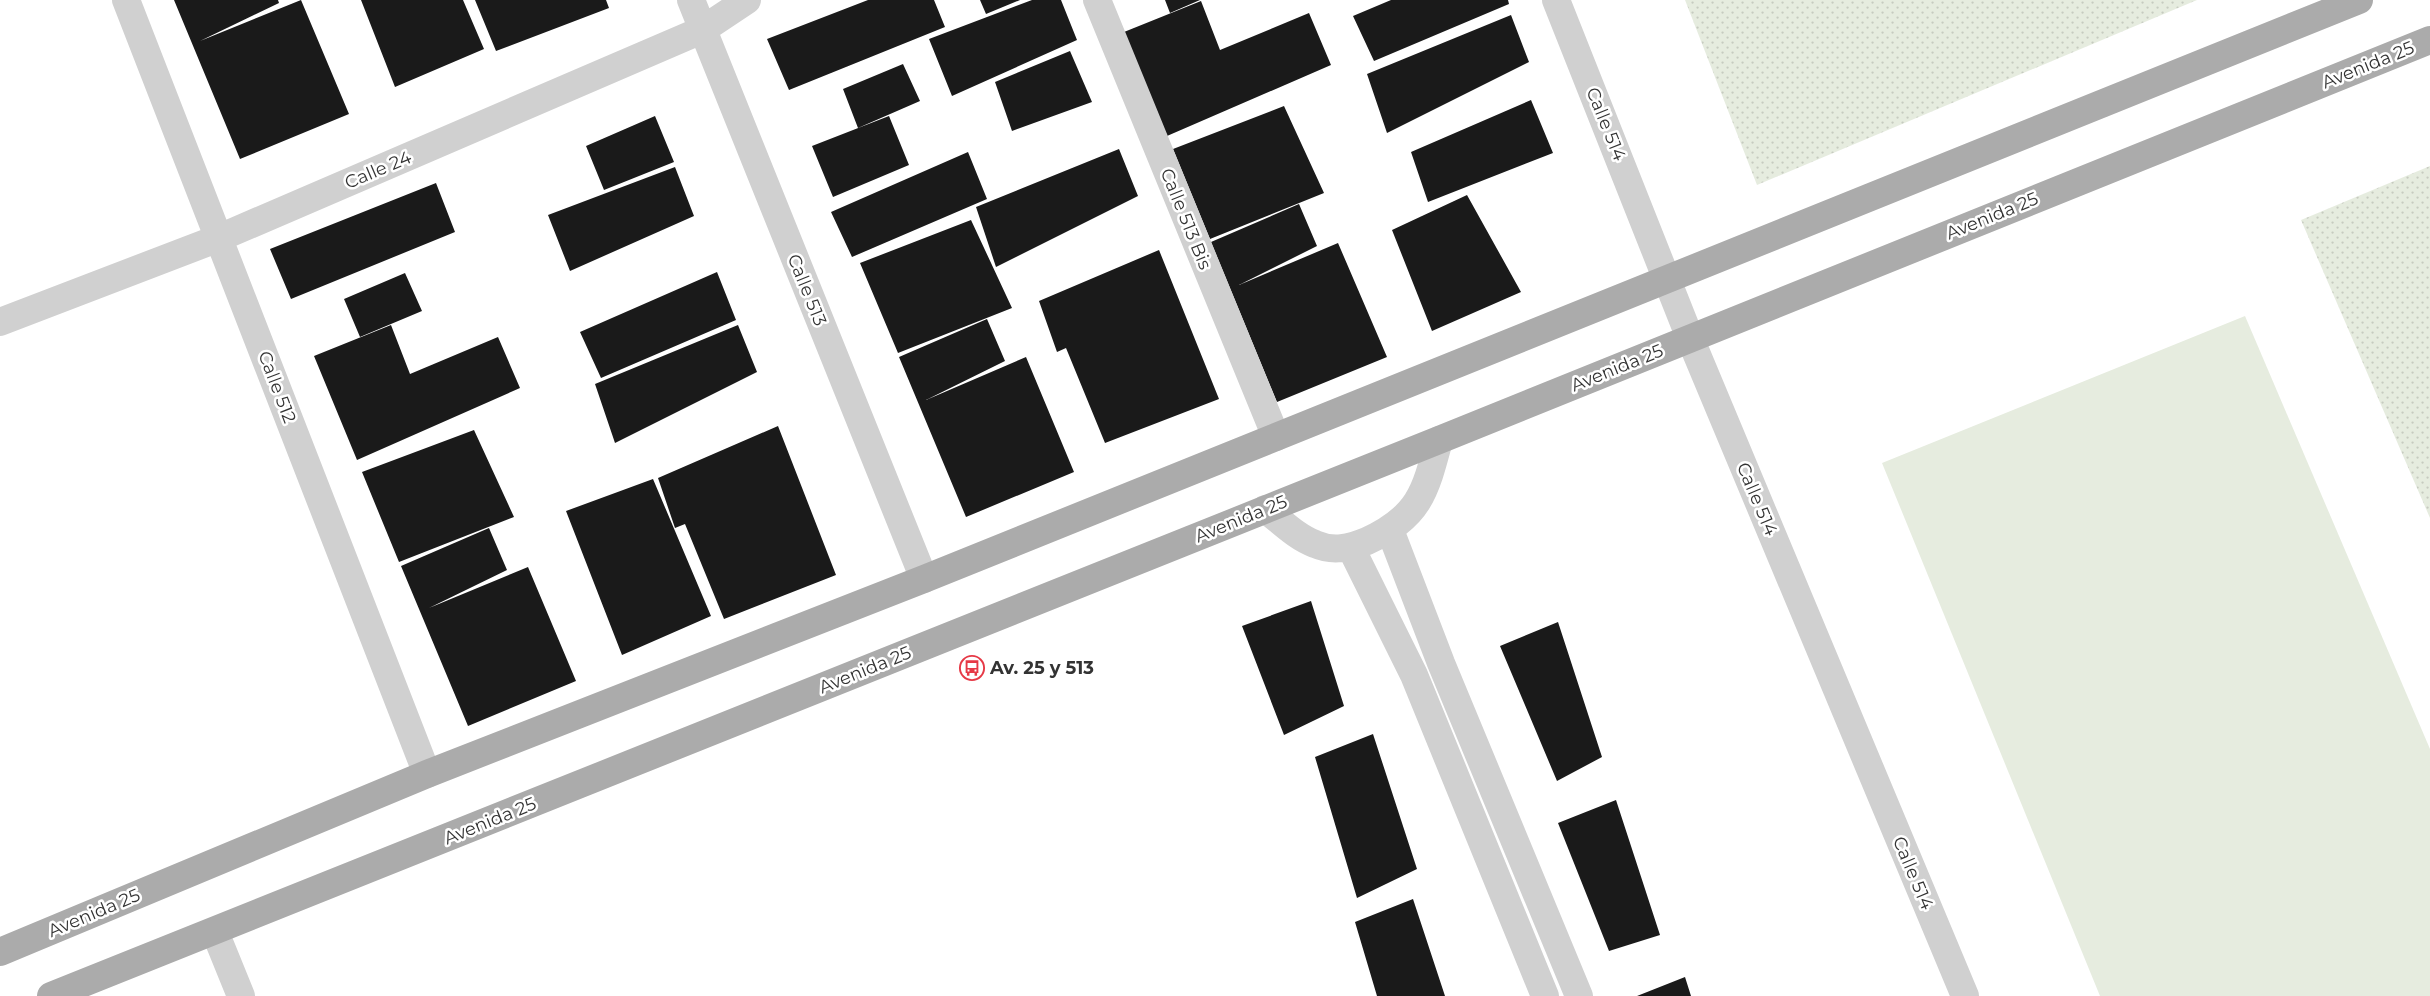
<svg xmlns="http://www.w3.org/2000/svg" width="2430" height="996" viewBox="0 0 2430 996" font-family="Montserrat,sans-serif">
<defs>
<pattern id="green-dots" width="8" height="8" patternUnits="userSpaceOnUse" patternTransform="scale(1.25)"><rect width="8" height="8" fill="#e6ecdf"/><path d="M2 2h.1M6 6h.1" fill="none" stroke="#c6cbc0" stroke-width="1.8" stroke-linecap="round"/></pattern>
</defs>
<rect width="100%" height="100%" fill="#fff"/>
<path fill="url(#green-dots)" d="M1685 0H2197L1757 185Z
M2430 166V518L2301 220Z"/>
<path fill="#e6ecdf" d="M2245 316 2430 749V996H2100L1882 463Z"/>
<path fill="#1a1a1a" d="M174 0H278L279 3 200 41 301 0 349 114 240 159Z
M361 0H463L484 49 395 87Z
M475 0H606L609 8 496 51Z
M868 0H934L945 27 789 90 767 39Z
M980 0H1020L986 14Z
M1032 0H1061L1077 40 952 96 929 39Z
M1165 0H1200L1170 13Z
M1391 0H1508L1509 4 1374 61 1353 16Z
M1201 1 1220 50 1309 13 1331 65 1167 136 1124 32Z
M1511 15 1529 62 1387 133 1367 74Z
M1070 51 1092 102 1012 131 995 82Z
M903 64 920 101 858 128 843 89Z
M1531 100 1553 153 1428 202 1411 152Z
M1284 106 1324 193 1210 239 1173 149Z
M655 116 674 162 604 190 586 146Z
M889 116 909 165 833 197 812 146Z
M1119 149 1138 196 996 267 976 207Z
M968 152 987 199 852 257 831 212Z
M675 167 694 216 570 271 548 215Z
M436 183 455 232 291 299 270 249Z
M1467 195 1521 292 1432 331 1392 230Z
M1299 204 1317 246 1239 285 1338 243 1387 357 1277 402 1211 242Z
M971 220 1012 308 898 353 860 263Z
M1159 250 1219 399 1105 443 1066 348 1057 352 1039 301Z
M717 272 736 320 601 378 580 332Z
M405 273 422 311 360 337 344 299Z
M987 319 1005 361 926 400 1026 357 1074 472 966 517 899 357Z
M391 325 410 374 498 337 520 388 357 460 314 356Z
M738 325 757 372 615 443 595 384Z
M778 426 836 575 724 619 685 524 675 528 658 478Z
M474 430 514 517 399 562 362 472Z
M653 479 711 616 622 655 566 511Z
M489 528 507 570 429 608 528 567 576 681 468 726 401 566Z
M1311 601 1344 706 1284 735 1242 626Z
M1558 622 1602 757 1557 781 1500 646Z
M1373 734 1417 869 1357 898 1315 757Z
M1616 800 1660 935 1609 951 1558 823Z
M1413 899 1445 996H1377L1355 922Z
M1685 977 1691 996H1637Z"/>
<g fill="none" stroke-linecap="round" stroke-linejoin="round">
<path stroke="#d0d0d0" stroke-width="28" d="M126 0 427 774
M691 0 924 579
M1097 0 1276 437
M1556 0 1690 338 1965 996
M0 322 219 238 702 30 747 0
M1265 509C1281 521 1296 537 1315 544 1333 552 1350 548 1367 541 1419 517 1425 493 1439 440
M1390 530 1441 663 1579 996
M1351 548 1414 675 1545 996
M215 932 241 996"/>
<path stroke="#ababab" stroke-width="28" d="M0 952 427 774 924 579 2359 0
M51 996 1439 440 2430 40"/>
</g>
<defs>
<symbol id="bus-ring" viewBox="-11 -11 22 22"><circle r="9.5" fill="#fff" stroke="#e63946" stroke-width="1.5"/><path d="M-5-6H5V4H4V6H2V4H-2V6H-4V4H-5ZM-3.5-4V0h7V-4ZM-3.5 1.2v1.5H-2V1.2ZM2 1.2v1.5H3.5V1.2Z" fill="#e63946"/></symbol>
</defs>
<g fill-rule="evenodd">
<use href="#bus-ring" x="958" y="654" width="28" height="28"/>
</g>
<g text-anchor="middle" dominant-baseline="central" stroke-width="5" stroke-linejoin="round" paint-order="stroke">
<g font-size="18" fill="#333" stroke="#fff">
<text transform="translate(2368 65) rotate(-22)">Avenida 25</text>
<text transform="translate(1606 124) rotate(68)">Calle 514</text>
<text transform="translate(378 170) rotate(-23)">Calle 24</text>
<text transform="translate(1992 216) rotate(-22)">Avenida 25</text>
<text transform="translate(1186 219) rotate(68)">Calle 513 Bis</text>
<text transform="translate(807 290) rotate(68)">Calle 513</text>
<text transform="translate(1617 368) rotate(-22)">Avenida 25</text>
<text transform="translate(277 387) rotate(69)">Calle 512</text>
<text transform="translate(1757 499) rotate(67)">Calle 514</text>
<text transform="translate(1241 519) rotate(-22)">Avenida 25</text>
<text transform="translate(865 670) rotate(-22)">Avenida 25</text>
<text transform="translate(490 821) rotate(-22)">Avenida 25</text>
<text transform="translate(1913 873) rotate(67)">Calle 514</text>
<text transform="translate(94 913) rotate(-23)">Avenida 25</text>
</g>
<g font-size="18" font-weight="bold" fill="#333" stroke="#fff" text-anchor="start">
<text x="990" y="668">Av. 25 y 513</text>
</g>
</g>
</svg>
